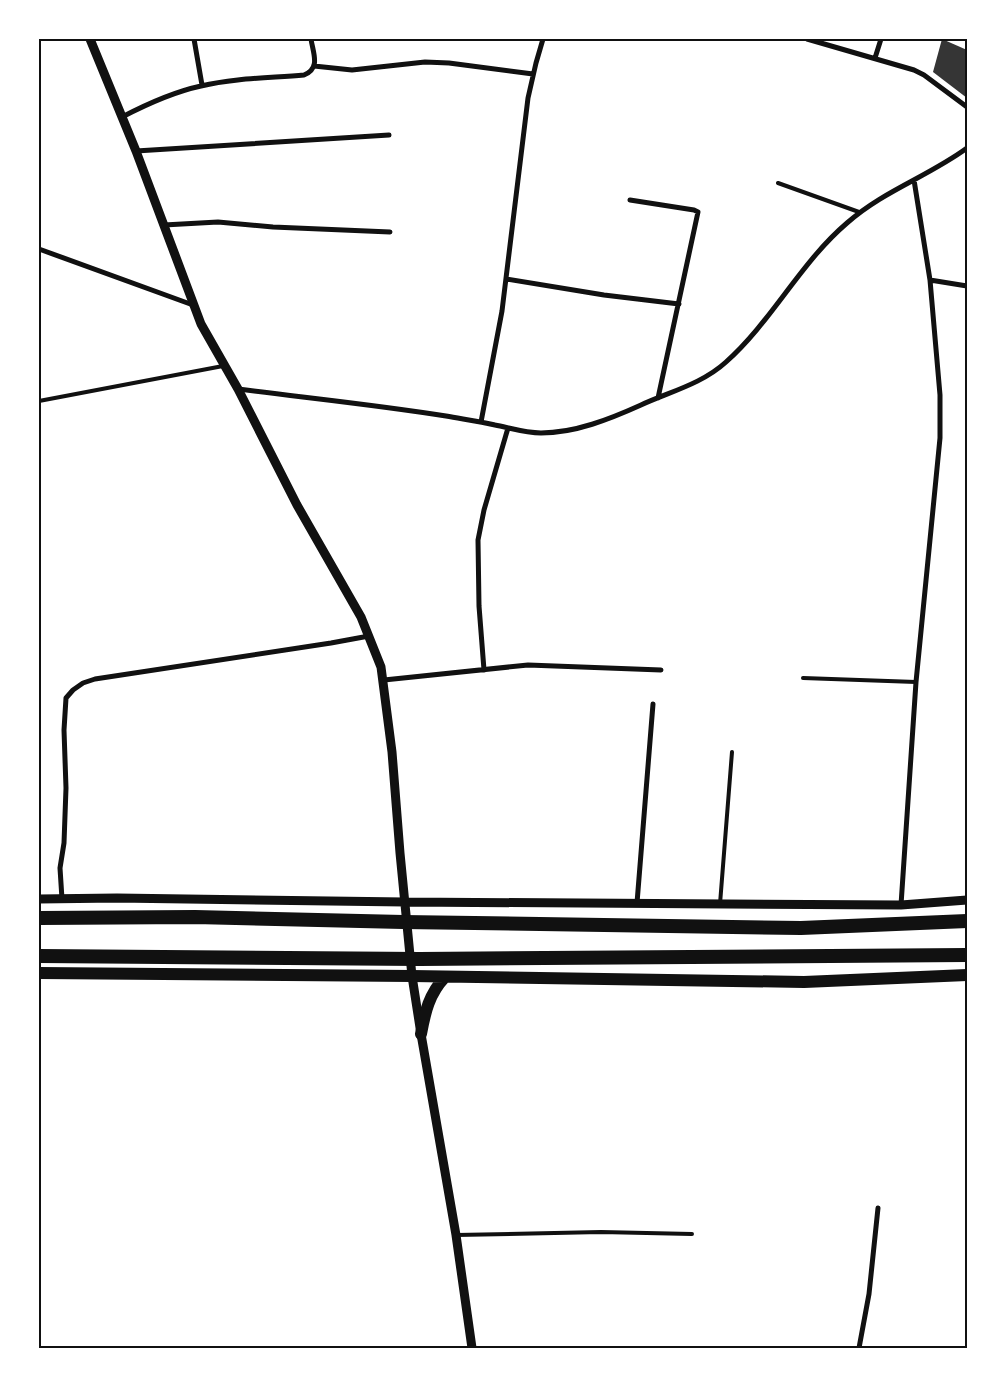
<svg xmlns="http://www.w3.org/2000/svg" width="1006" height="1387" viewBox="0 0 1006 1387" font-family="'Playfair Display',serif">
<rect width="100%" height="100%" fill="#fff"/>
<path fill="#353535" d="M942 39 967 50V98L933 72Z"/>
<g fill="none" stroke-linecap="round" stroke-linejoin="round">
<path stroke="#111" stroke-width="4" d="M778 183 859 212
M39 401 223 366
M803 678 916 682
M720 904 732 752
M456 1235 601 1232 692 1234"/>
<path stroke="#111" stroke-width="5" d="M194 39 202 85
M807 39 914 70 924 75 967 107
M875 58 881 39
M314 66 352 70 425 62 449 63 533 74
M122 117C147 104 173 92 201 86 234 78 270 78 304 75 321 68 313 53 311 39
M136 151 389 135
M630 200 694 210 698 212 658 398
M164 225 218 222 273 227 390 232
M39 249 193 305
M506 279 604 295 679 304
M930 280 967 286
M238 389C308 398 377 405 446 416 462 419 479 421 495 425 510 428 526 433 541 433 575 433 610 419 641 405 669 392 702 384 726 362 772 321 800 263 847 223 883 191 929 176 967 148
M481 422 502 311 528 98 536 63 543 39
M484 670 479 606 478 540 484 510 508 428
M384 680 528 665 661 670
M62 899 60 868 64 843 66 788 64 730 66 698 73 690 83 683 95 679 331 643 369 636
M637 903 653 704
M901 905 916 682 940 438V395L930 280 914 180
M859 1348 869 1294 878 1208"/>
<path stroke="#111" stroke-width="9" d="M90 39 136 151 201 324 238 389 297 505 361 617 381 667 392 752 400 853 412 976 421 1034 456 1235 472 1348
M39 899 117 898 405 902 901 905 967 900"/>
<path stroke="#111" stroke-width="12" d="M39 973 412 976 804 982 967 975
M421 1034C425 1012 429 994 445 977"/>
<path stroke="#111" stroke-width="14" d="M39 918 195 917 403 922 801 928 967 921
M39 956 420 959 967 955"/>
</g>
<rect width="1006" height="1387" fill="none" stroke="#ffffff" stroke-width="80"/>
<rect x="40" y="40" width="926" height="1307" fill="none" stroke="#111" stroke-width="2"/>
</svg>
